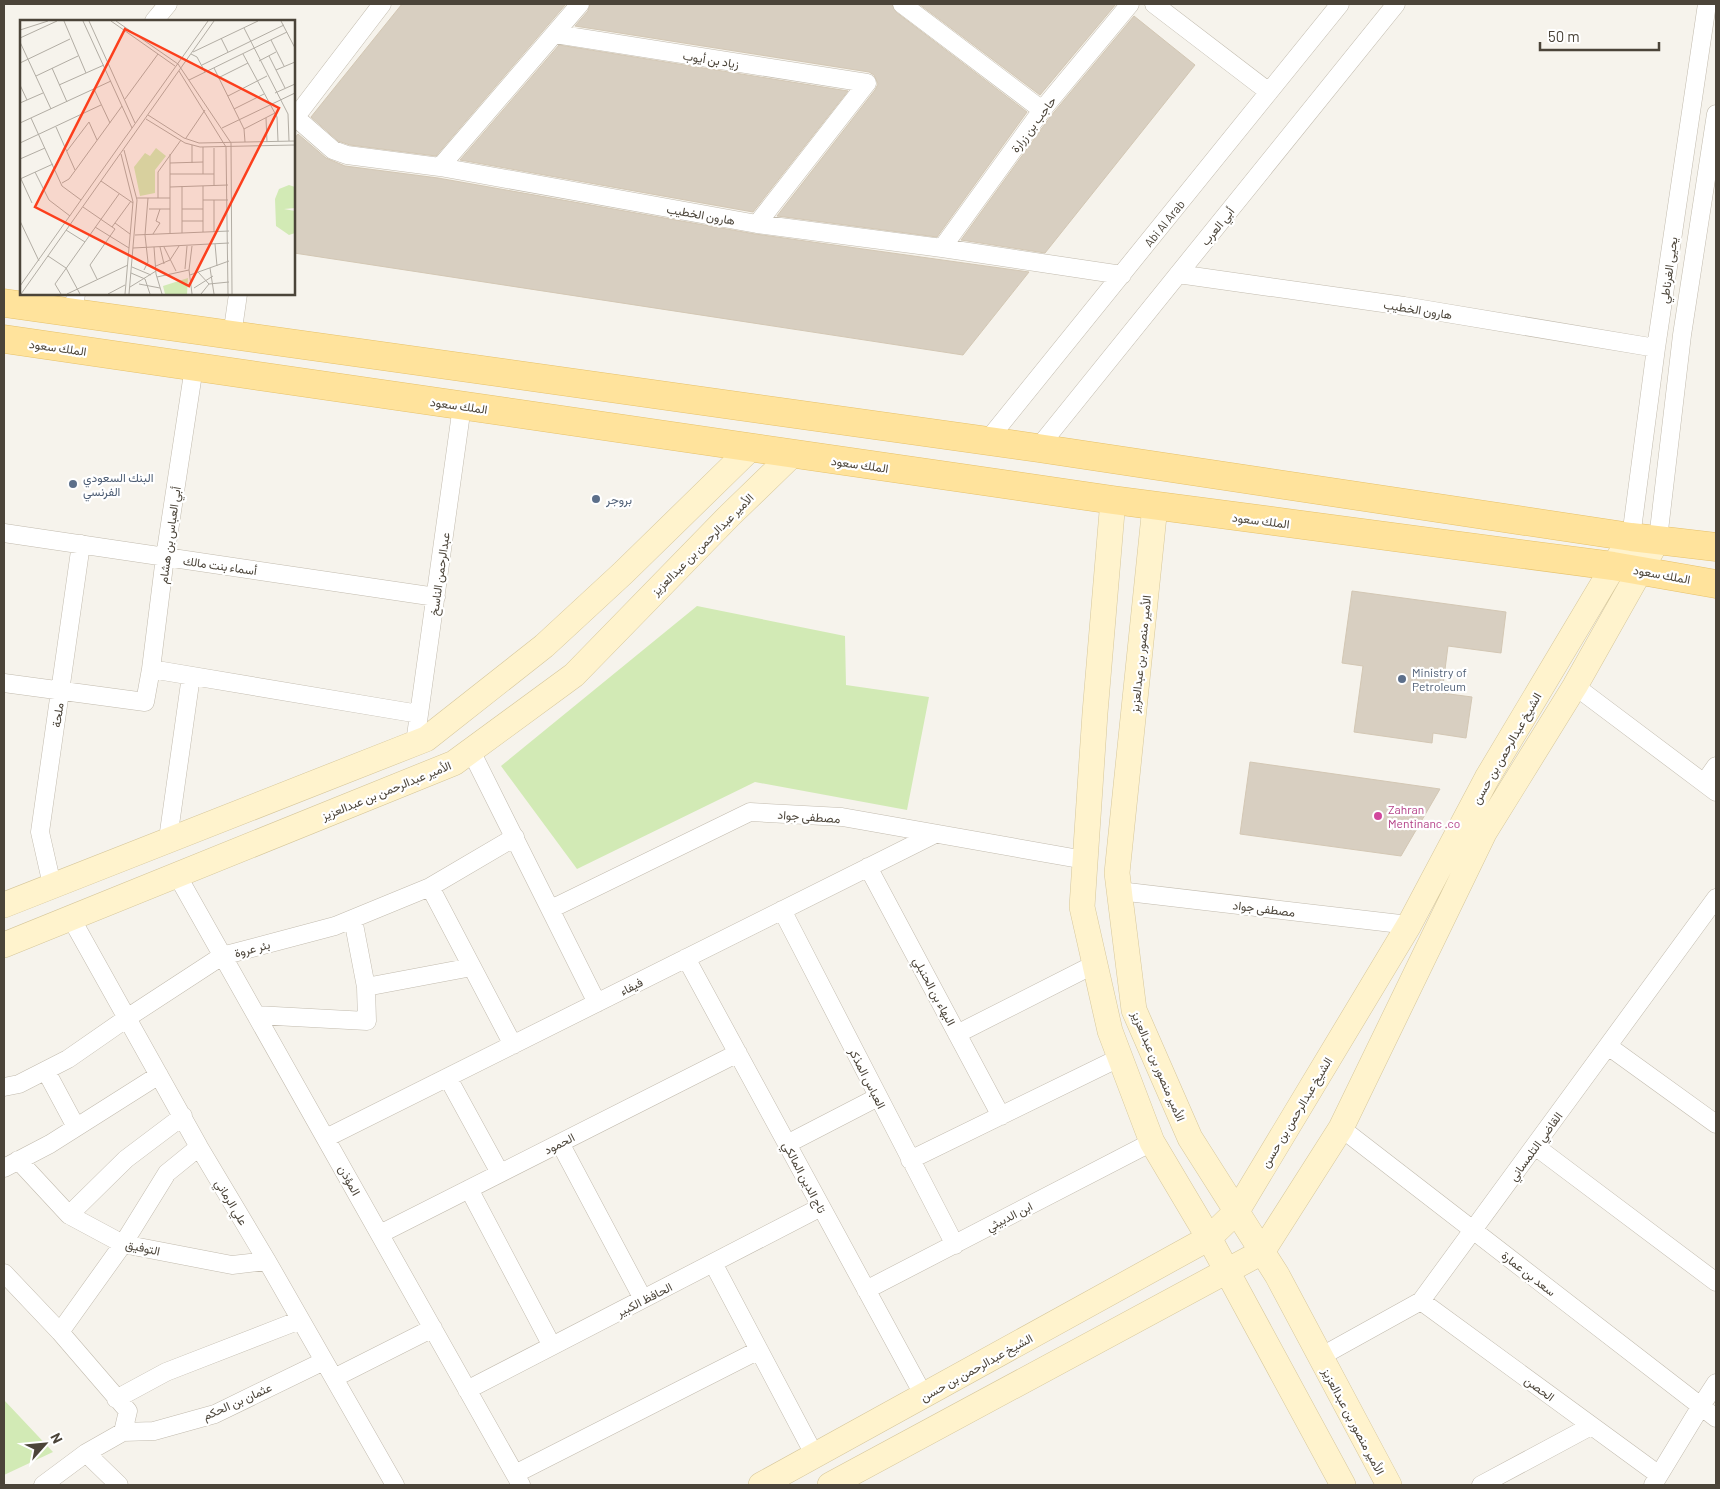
<svg xmlns="http://www.w3.org/2000/svg" width="1720" height="1489" viewBox="0 0 1720 1489" font-family="Barlow,Vazirmatn,sans-serif">
<rect width="100%" height="100%" fill="#f6f3ec"/>
<path fill="#d2eab5" d="M697 606 845 636 846 685 929 697 907 810 755 782 577 869 501 766Z
M4 1400 53 1452 4 1475Z"/>
<path fill="#d8cfc1" stroke="#d3c7b4" d="M402 4H566L436 156 350 145 338 141 311 117Z
M590 4H892L896 12 1027 112 937 237 777 216 875 90 878 84 874 75 869 72 575 26 588 11Z
M919 4H1116L1040 95Z
M1134 16 1195 65 1045 253 961 240 1050 117Z
M559 45 848 91 753 212 460 160Z
M298 134 326 158 345 166 438 178 755 234 1029 272 963 355 294 253V139Z
M1352 591 1506 612 1501 653 1448 646 1442 693 1472 697 1466 738 1433 733 1432 743 1354 732 1363 666 1342 663Z
M1250 762 1440 789 1401 856 1240 834Z"/>
<g fill="none" stroke-linecap="round" stroke-linejoin="round">
<defs>
<path id="street" d="M902 4 1042 110
M1154 4 1269 92
M154 21 168 4
M555 34 867 83 757 224
M294 114 301 110 382 4
M294 116 333 150 347 155 440 167 757 224 942 248 1122 275
M440 167 580 4
M942 248 1042 110 1130 4
M1178 274 1404 306 1656 348
M73 313 76 294
M232 336 238 294
M987 441 1340 4
M1038 448 1396 4
M4 533 436 597
M1631 537 1656 348 1707 4
M1658 539 1682 335 1716 114
M151 669 419 714
M4 683 145 702 151 669 165 557 194 367
M1575 686 1716 792
M415 743 462 406
M471 751 597 1003
M1704 783 1716 766
M168 839 191 676
M868 867 1001 1116
M177 875 521 1485
M52 885 40 832 81 544
M430 887 513 1045
M1119 891 1409 925
M551 909 750 812 842 817 1085 860
M782 910 955 1245
M71 918 199 1147 267 1261 395 1485
M353 919 366 987
M686 958 924 1396
M256 1015 367 1021 366 987 472 967
M957 1034 1095 964
M1608 1046 1716 1124
M46 1071 76 1127
M448 1078 500 1173
M4 1087 19 1084 68 1059 127 1018 222 956 335 926 430 887 515 837
M1341 1128 1716 1418
M326 1138 935 834
M560 1143 643 1299
M787 1144 878 1097
M1535 1146 1716 1282
M18 1160 69 1215 123 1244 232 1265 267 1261
M910 1160 1121 1057
M4 1168 50 1144 159 1075
M469 1189 552 1346
M69 1215 126 1159 183 1116
M380 1234 738 1053
M713 1263 815 1456
M4 1273 60 1332 128 1411 123 1432
M866 1290 1152 1142
M1421 1301 1659 1475
M60 1332 123 1244 167 1173 199 1147
M1320 1357 1421 1301 1716 898
M334 1378 433 1328
M467 1390 821 1207
M116 1399 166 1372 300 1320
M86 1453 119 1485
M515 1474 759 1350
M43 1485 86 1453 123 1432 154 1431 215 1414 324 1361
M1481 1485 1591 1426
M1653 1485 1701 1406 1716 1383"/>
<path id="secondary" d="M1113 500 1095 713 1082 907 1110 1031 1152 1142 1209 1238 1343 1485
M1155 506 1117 873 1134 1010 1190 1138 1277 1275 1389 1485
M4 905 426 739 544 646 623 573 751 448
M4 945 454 763 574 675 729 516 793 454
M761 1485 1209 1238 1237 1211 1409 925 1487 778 1631 537
M830 1485 1262 1252 1341 1128 1484 833 1575 686 1658 539"/>
<path id="primary" d="M4 303 1038 448 1631 537 1716 547
M4 339 1113 500 1613 566 1716 584"/>
</defs>
<use href="#street" stroke="#c2bbae" stroke-width="19"/>
<use href="#secondary" stroke="#d6c79b" stroke-width="26"/>
<use href="#primary" stroke="#e6c16a" stroke-width="29"/>
<use href="#street" stroke="#fff" stroke-width="18"/>
<use href="#secondary" stroke="#fff3cd" stroke-width="25"/>
<use href="#primary" stroke="#ffe39c" stroke-width="28"/>
</g>
<g fill="#5c6f8a" stroke="#fff" stroke-width="2">
<circle cx="73" cy="484" r="5"/>
<circle cx="596" cy="499" r="5"/>
<circle cx="1402" cy="679" r="5"/>
</g>
<circle fill="#d1479c" stroke="#fff" stroke-width="2" cx="1378" cy="816" r="5"/>
<g text-anchor="middle" dominant-baseline="central" stroke-width="4.5" stroke-linejoin="round" paint-order="stroke">
<g font-size="12" fill="#4b4439" stroke="#fff">
<text transform="translate(711 59) rotate(9)">زياد بن أيوب</text>
<text transform="translate(1033 124) rotate(-53)">حاجب بن زرارة</text>
<text transform="translate(701 214) rotate(10)">هارون الخطيب</text>
<text transform="translate(1164 223) rotate(-51)">Abi Al Arab</text>
<text transform="translate(1217 226) rotate(-51)">أبي العرب</text>
<text transform="translate(1668 270) rotate(-82)">يحيى الغرناطي</text>
<text transform="translate(1418 309) rotate(9)">هارون الخطيب</text>
<text transform="translate(58 347) rotate(8)">الملك سعود</text>
<text transform="translate(459 405) rotate(8)">الملك سعود</text>
<text transform="translate(860 464) rotate(8)">الملك سعود</text>
<text transform="translate(1261 520) rotate(7)">الملك سعود</text>
<text transform="translate(169 535) rotate(-82)">أبي العباس بن هشام</text>
<text transform="translate(702 544) rotate(-45)">الأمير عبدالرحمن بن عبدالعزيز</text>
<text transform="translate(220 565) rotate(8)">أسماء بنت مالك</text>
<text transform="translate(439 574) rotate(-82)">عبدالرحمن الناسخ</text>
<text transform="translate(1662 574) rotate(10)">الملك سعود</text>
<text transform="translate(1140 654) rotate(-84)">الأمير منصور بن عبدالعزيز</text>
<text transform="translate(57 715) rotate(-82)">ملحة</text>
<text transform="translate(1506 748) rotate(-60)">الشيخ عبدالرحمن بن حسن</text>
<text transform="translate(386 790) rotate(-22)">الأمير عبدالرحمن بن عبدالعزيز</text>
<text transform="translate(809 816) rotate(4)">مصطفى جواد</text>
<text transform="translate(1264 908) rotate(7)">مصطفى جواد</text>
<text transform="translate(252 948) rotate(-15)">بئر عروة</text>
<text transform="translate(631 986) rotate(-27)">فيفاء</text>
<text transform="translate(935 991) rotate(62)">البهاء بن الحنبلي</text>
<text transform="translate(1159 1066) rotate(67)">الأمير منصور بن عبدالعزيز</text>
<text transform="translate(868 1078) rotate(63)">العباس المذكر</text>
<text transform="translate(1296 1112) rotate(-59)">الشيخ عبدالرحمن بن حسن</text>
<text transform="translate(559 1143) rotate(-27)">الحمود</text>
<text transform="translate(1535 1146) rotate(-54)">القاضي التلمساني</text>
<text transform="translate(805 1177) rotate(62)">تاج الدين المالكي</text>
<text transform="translate(350 1180) rotate(61)">المؤذن</text>
<text transform="translate(232 1202) rotate(59)">علي الرماني</text>
<text transform="translate(1009 1216) rotate(-27)">ابن الدبيثي</text>
<text transform="translate(143 1247) rotate(12)">التوفيق</text>
<text transform="translate(1529 1273) rotate(38)">سعد بن عمارة</text>
<text transform="translate(644 1299) rotate(-27)">الحافظ الكبير</text>
<text transform="translate(976 1367) rotate(-29)">الشيخ عبدالرحمن بن حسن</text>
<text transform="translate(1540 1388) rotate(36)">الحصن</text>
<text transform="translate(237 1401) rotate(-24)">عثمان بن الحكم</text>
<text transform="translate(1354 1421) rotate(62)">الأمير منصور بن عبدالعزيز</text>
</g>
<g font-size="12" fill="#4e5e75" stroke="#fff" text-anchor="start">
<text x="83" y="477">البنك السعودي<tspan x="83" dy="14">الفرنسي</tspan></text>
<text x="606" y="499">بروجر</text>
<text x="1412" y="672">Ministry of<tspan x="1412" dy="14">Petroleum</tspan></text>
</g>
<g font-size="12" fill="#b23c85" stroke="#fff" text-anchor="start">
<text x="1388" y="809">Zahran<tspan x="1388" dy="14">Mentinanc .co</tspan></text>
</g>
</g>
<g transform="translate(20 20)">
<rect width="275" height="275" fill="#f6f3ec"/>
<path d="M136 128 146 136 135 150V173L120 176 114 147 125 133 130 136ZM269 165 275 167V188L264 189 275 191V213L269 215 256 206 255 179 259 169ZM168 258 167 274H145L143 266Z" fill="#d2eab5"/>
<path fill="none" stroke="#b2ada4" stroke-width="1" d="M44 1 66 53M63 1 112 108M69 1 115 103M91 1 155 46M96 1 158 44 211 123 212 274M261 1 275 28M224 8 268 94 269 121M0 10 28 1M0 18 37 1M201 18 208 32M251 20 264 46M0 22 31 89M173 32 238 1M171 34 177 37 185 52M223 34 257 97 258 121M249 36 265 68M239 41 256 32M0 43 50 19M182 45 264 5M32 48 47 82M194 48 224 109 225 122M256 50 275 42M159 51 206 127 208 274M16 56 58 36M198 58 228 43M169 60 267 12M0 65 7 80M39 65 84 45M74 69 90 103M255 73 275 64M208 76 247 56M105 79 138 34M0 83 23 73M214 89 244 74M128 95 164 118 179 123 275 121M11 98 42 166 61 180M246 98 247 122M126 99 165 123 180 127 275 125M0 103 91 61M36 107 55 150M202 108 275 73M224 109 255 93M166 118 185 90M0 123 81 85M172 125V143M194 128V166M104 130 117 180 109 274M47 131 69 102 77 120M101 134 113 182 105 274M0 139 25 128M150 143 183 142M15 152 29 180 50 196M150 154H194M183 154V127M0 159 33 144M1 159 12 183M81 161 113 183M42 163 49 159 102 86M183 166V212M150 167 208 165M117 178H150M138 178V152L161 120M183 180H208M194 180V212M63 187 95 209 70 245 77 259M129 189H150M162 189H183M0 201 19 241M162 201H183M95 203 110 214M75 207 109 228M92 207 111 181M46 210 65 222M150 213V134M162 213V166M133 214 140 203 136 201 140 189M115 215 209 211M195 224 197 246M134 227 136 254 142 274M140 227 144 244M144 227 156 251M113 228 209 223M28 236 46 248 60 274M136 246 150 240 159 226M112 247 131 255M190 248 194 274M165 249 167 226M124 250 128 242 125 215 128 178M178 252 189 264M111 253 125 259 130 274M170 255 209 241M137 257 169 250M119 264 140 268M0 266 188 1M110 267 136 251M174 268 193 256M1 274 194 1M41 274 35 264 99 174M47 274 108 245M88 274 105 265M172 274 169 250 172 226M181 274 189 264 209 262"/>
<path fill="#fc3f1d" fill-opacity="0.15" stroke="#fc3f1d" stroke-width="2.5" d="M105 9 259 88 169 266 15 187Z"/>
<rect width="275" height="275" fill="none" stroke="#4b4439" stroke-width="2.5"/>
</g>
<rect width="1720" height="1489" fill="none" stroke="#4b4439" stroke-width="10"/>
<g transform="translate(45 1444) rotate(63)" stroke="#ffffff" stroke-width="4" paint-order="stroke">
<path d="M0-4L9 19L0 12L-9 19Z" fill="#4b4439"/>
<text y="-8" font-size="14" font-weight="bold" text-anchor="middle" fill="#4b4439">N</text>
</g>
<path d="M1540 42v8h119v-8" fill="none" stroke="#4b4439" stroke-width="2.5"/>
<text x="1548" y="42" font-size="15" fill="#4b4439" stroke="#ffffff" stroke-width="4" paint-order="stroke">50 m</text>
</svg>
